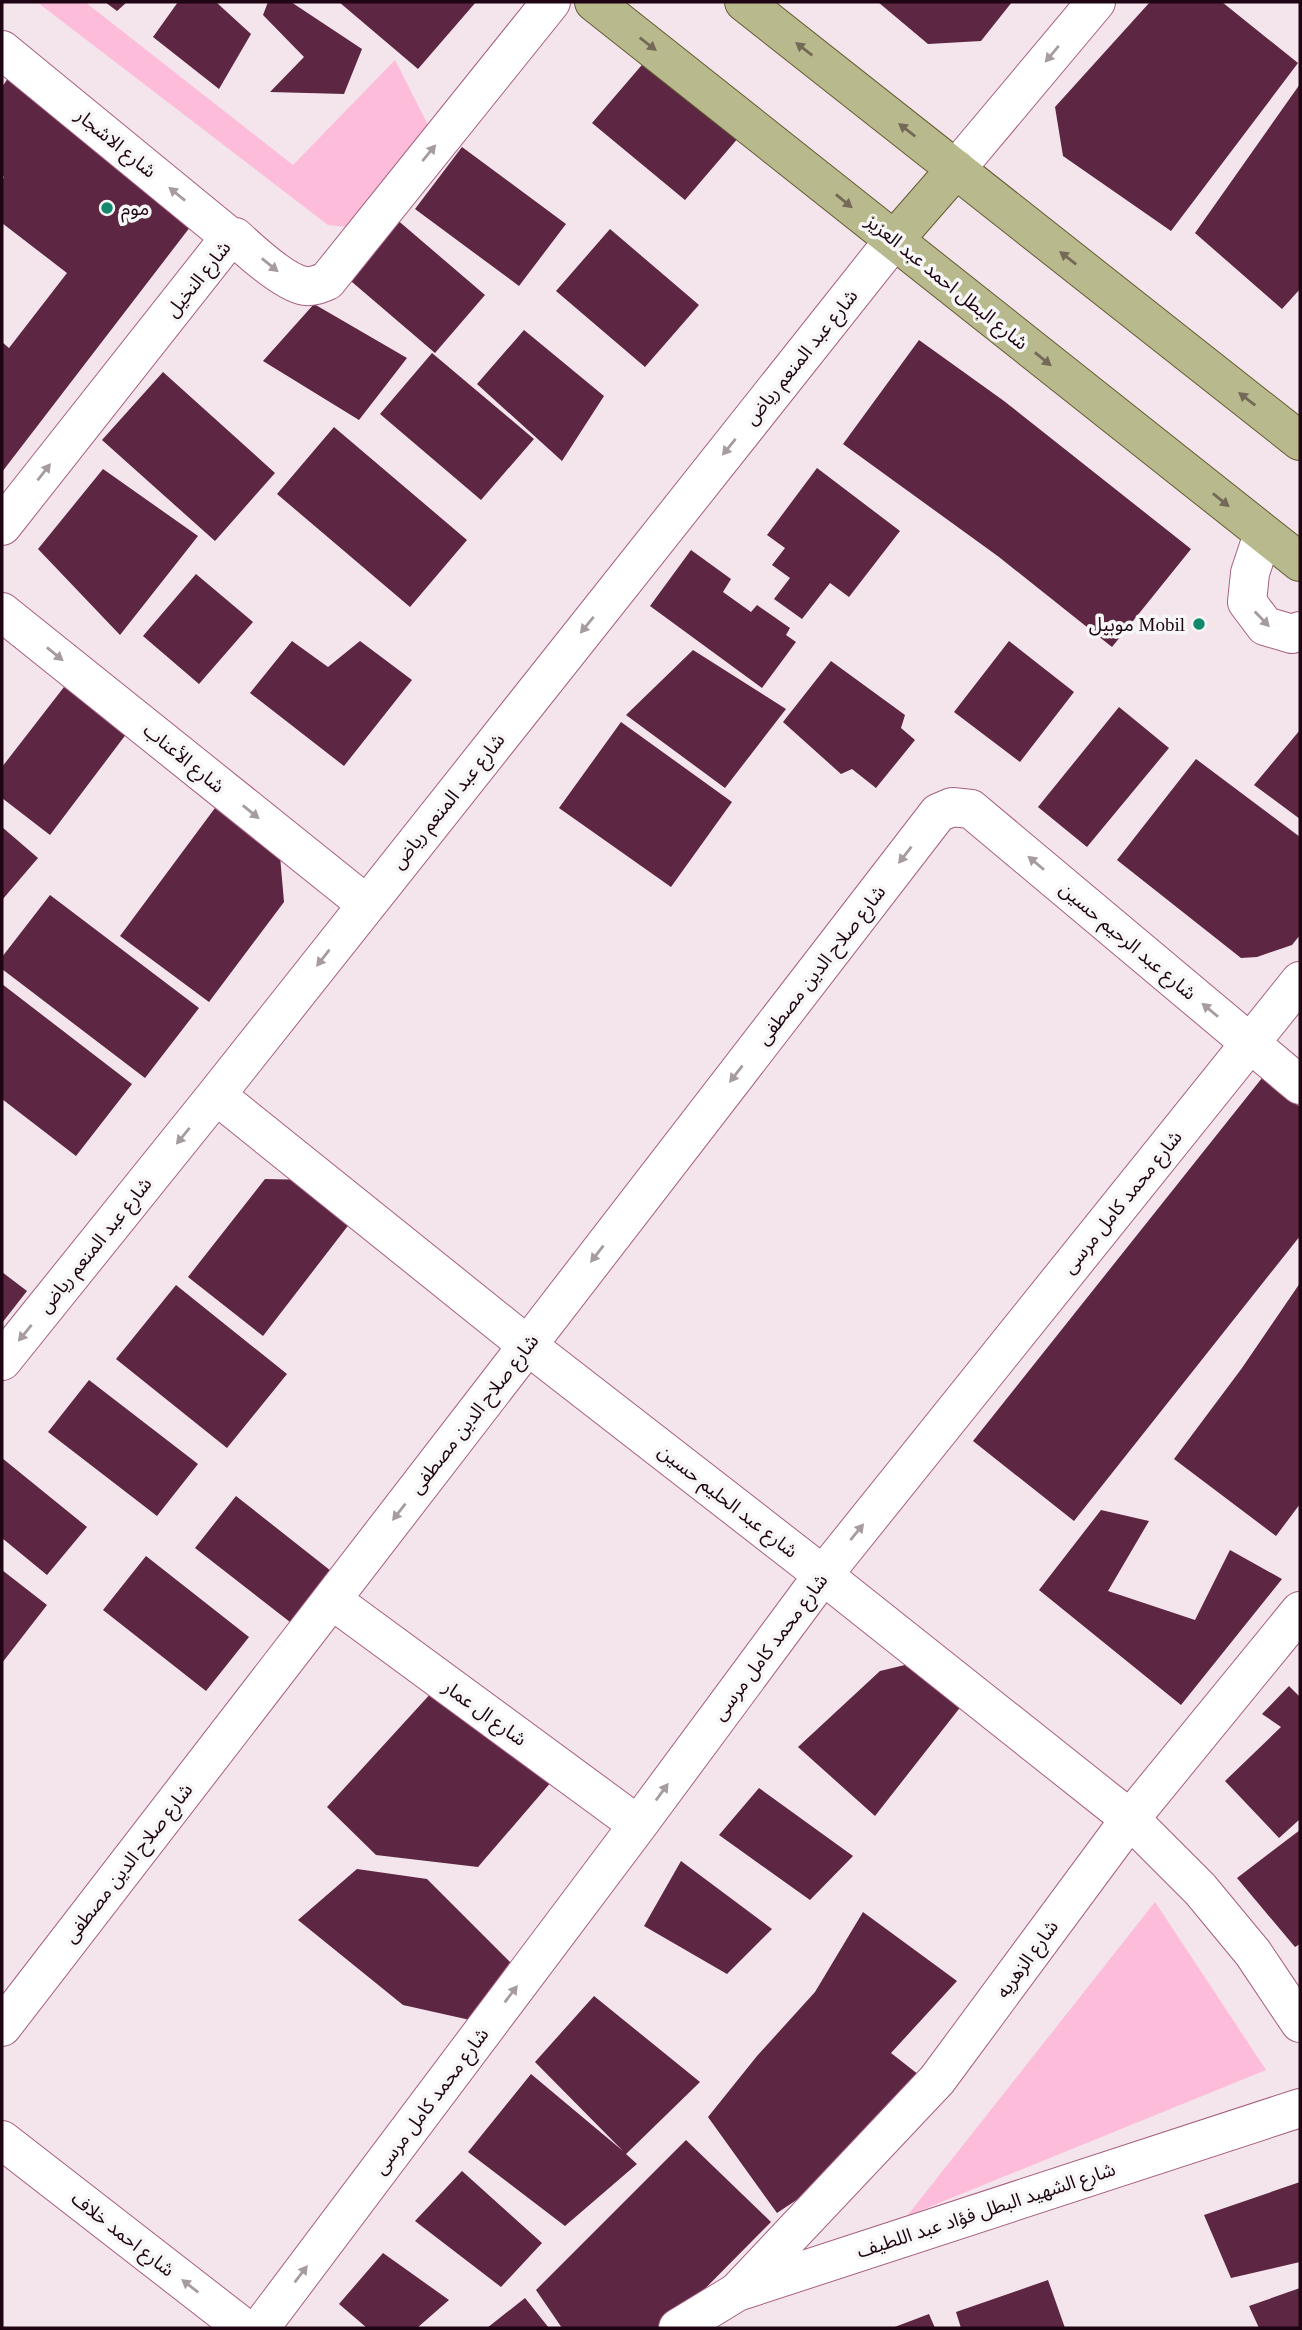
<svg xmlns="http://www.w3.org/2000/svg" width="1302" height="2330" viewBox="0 0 1302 2330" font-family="'Times New Roman','Noto Sans Arabic',serif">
<rect width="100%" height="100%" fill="#f4e4eb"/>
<path fill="#fcbcda" d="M37 2H85L293 165 395 60 433 135 348 227 328 225Z
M1155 1902 1266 2070 907 2216Z"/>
<path fill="#5d2643" d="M105 2H127L117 11Z
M178 2H216L251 34 219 89 153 37Z
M268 2H291L362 49 344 94 270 92 304 57 263 15Z
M339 2H476L418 69Z
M878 2H1012L981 41 928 44Z
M1150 2H1222L1298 63 1171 231 1063 156 1055 107Z
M647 59 739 137 685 200 592 123Z
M13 71 197 218 2 472V342L9 348 67 273 2 223V181L4 177 2 175V87Z
M1300 84V289L1282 309 1195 233Z
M462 147 566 224 519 286 415 209Z
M388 212 485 295 435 353 338 270Z
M610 229 699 305 645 367 556 291Z
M314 304 407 358 359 420 263 361Z
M524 330 604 396 562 461 477 384Z
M919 340 1004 401 1191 549 1112 647 999 557 843 444Z
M432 353 534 439 481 500 380 414Z
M163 372 275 473 215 541 102 440Z
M334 427 467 540 410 607 277 494Z
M817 468 900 531 849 597 830 583 802 619 774 599 790 578 772 565 785 548 767 535Z
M103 469 198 536 120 635 38 549Z
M691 550 731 579 723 592 751 612 757 605 790 628 786 635 796 642 762 688 650 606Z
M196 574 253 622 199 684 143 636Z
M292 641 328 667 360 641 412 680 344 766 250 693Z
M1009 641 1074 692 1020 762 954 712Z
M693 650 786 709 725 788 626 715Z
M831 661 905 715 901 728 915 740 876 788 852 769 841 774 783 722Z
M64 687 127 733 50 835 2 798V767Z
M1119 707 1169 748 1087 847 1038 807Z
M621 722 732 802 671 887 559 808Z
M1300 730V819L1254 785Z
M1196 759 1300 837V935L1292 945 1257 957 1241 958 1117 860Z
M215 808 280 856 284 902 209 1002 120 936Z
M2 827 38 858 2 900Z
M50 895 199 1008 145 1078 2 969V957Z
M2 984 132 1084 76 1156 2 1099Z
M1262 1078 1300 1107V1236L1074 1521 973 1441Z
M265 1179 313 1180 357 1214 263 1336 188 1277Z
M2 1272 27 1291 2 1323Z
M1300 1283V1504L1276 1536 1174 1459 1242 1368Z
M176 1285 287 1374 227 1448 116 1359Z
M89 1380 198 1464 157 1516 48 1432Z
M2 1458 87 1527 47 1575 2 1538Z
M236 1496 331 1571 290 1622 195 1548Z
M1101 1510 1149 1521 1108 1591 1195 1620 1230 1550 1282 1579 1181 1705 1039 1590Z
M146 1556 249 1637 206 1691 103 1610Z
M2 1570 47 1605 2 1663Z
M909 1664 962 1705 875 1816 798 1747 880 1671Z
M1289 1686 1300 1697V1819L1279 1838 1225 1781 1281 1727 1262 1714Z
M433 1691 552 1781 478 1867 376 1855 327 1807Z
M759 1788 853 1856 810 1900 719 1835Z
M1300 1830V1944L1295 1947 1237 1878Z
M681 1861 772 1929 727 1974 644 1926Z
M357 1869 427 1879 515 1967 470 2020 403 2005 298 1920Z
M863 1912 957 1981 891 2053 933 2086 846 2167 777 2213 708 2117 757 2056 815 1992Z
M594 1996 700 2082 626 2154 637 2164 565 2226 468 2152 531 2074 623 2151 535 2062Z
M686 2140 771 2222 666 2328H562L536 2290Z
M462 2171 542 2243 501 2287 415 2221Z
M1300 2182V2262L1231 2278 1204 2215Z
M383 2253 449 2300 417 2328H367L339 2304Z
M1048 2280 1065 2328H961L956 2312Z
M1300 2288V2328H1259L1249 2306Z
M525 2298 549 2328H487Z
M929 2314 935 2328H892Z"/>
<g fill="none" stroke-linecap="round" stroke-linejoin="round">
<defs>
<path id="minor" d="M2 50 230 237
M956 169 1096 2
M2 526 230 237H235C250 251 285 283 305 286 313 287 319 284 327 281L551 2
M1263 534 1250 573 1247 602 1265 626 1292 634 1300 631
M2 612 366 904
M216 1095 527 1345 823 1575 1130 1819 1200 1889 1253 1953 1300 2023
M2 1361 216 1095 894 240
M332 1600 638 1825
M2 2027 938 813 952 807 971 809 1300 1085
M2 2140 244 2328
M737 2292 937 2080 1130 1819 1300 1611
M260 2328 638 1825 823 1575 1300 981
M678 2328 737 2292 1300 2108"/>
<path id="major" d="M594 2 1300 562
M744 2 1300 441
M894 240 956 169"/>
</defs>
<use href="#minor" stroke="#a65f82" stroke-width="40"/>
<use href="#major" stroke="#655c32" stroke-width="40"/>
<use href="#minor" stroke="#fff" stroke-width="38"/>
<use href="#major" stroke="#b9b98e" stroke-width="38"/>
</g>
<defs><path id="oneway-solid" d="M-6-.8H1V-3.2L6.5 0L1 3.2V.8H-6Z" transform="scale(1.75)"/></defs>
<g fill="#746857">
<use href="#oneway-solid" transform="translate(648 44) rotate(38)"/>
<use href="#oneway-solid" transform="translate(804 49) rotate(-142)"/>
<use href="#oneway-solid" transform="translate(907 130) rotate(-142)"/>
<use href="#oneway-solid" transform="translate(844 201) rotate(39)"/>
<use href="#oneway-solid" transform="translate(1068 258) rotate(-142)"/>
<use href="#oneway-solid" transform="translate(1043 359) rotate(39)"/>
<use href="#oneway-solid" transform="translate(1247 399) rotate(-142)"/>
<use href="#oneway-solid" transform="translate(1221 500) rotate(39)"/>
</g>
<g fill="#a59ba1">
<use href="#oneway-solid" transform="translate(1052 54) rotate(130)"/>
<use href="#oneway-solid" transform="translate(429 153) rotate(-51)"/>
<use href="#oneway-solid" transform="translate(177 194) rotate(-141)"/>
<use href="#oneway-solid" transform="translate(270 265) rotate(39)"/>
<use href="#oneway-solid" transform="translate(729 447) rotate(129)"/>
<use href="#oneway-solid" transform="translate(44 472) rotate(-52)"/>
<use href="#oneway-solid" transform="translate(1262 619) rotate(46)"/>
<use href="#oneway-solid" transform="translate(587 625) rotate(129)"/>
<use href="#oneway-solid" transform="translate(55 654) rotate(39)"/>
<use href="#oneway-solid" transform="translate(251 812) rotate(39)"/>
<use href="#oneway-solid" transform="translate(905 855) rotate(128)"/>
<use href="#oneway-solid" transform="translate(1036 863) rotate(-140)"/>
<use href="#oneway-solid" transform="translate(323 958) rotate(128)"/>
<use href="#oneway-solid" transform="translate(1210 1010) rotate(-140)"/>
<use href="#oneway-solid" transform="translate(736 1074) rotate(128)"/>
<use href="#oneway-solid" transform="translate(183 1136) rotate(129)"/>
<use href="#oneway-solid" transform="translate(597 1254) rotate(128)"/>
<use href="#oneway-solid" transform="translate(25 1333) rotate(129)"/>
<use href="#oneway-solid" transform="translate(399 1512) rotate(128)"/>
<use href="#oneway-solid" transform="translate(857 1532) rotate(-51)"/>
<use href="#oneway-solid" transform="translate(662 1792) rotate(-54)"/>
<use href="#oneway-solid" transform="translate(511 1994) rotate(-53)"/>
<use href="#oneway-solid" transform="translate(301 2274) rotate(-53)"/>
<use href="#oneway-solid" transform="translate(190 2286) rotate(-142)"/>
</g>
<g fill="#12896b" stroke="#f6f6f6" stroke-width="2.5">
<circle cx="107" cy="208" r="7"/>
<circle cx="1199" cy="624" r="7"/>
</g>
<g text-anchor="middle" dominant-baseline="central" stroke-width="7" stroke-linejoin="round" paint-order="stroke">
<g font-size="19" fill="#1f0513" stroke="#f6f6f6">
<text transform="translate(116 143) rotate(39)">شارع الاشجار</text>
<text transform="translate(198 279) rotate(-51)">شارع النخيل</text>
<text transform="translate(947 282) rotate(39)">شارع البطل احمد عبد العزيز</text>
<text transform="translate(801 357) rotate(-51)">شارع عبد المنعم رياض</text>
<text transform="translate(184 758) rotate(39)">شارع الأعناب</text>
<text transform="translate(448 801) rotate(-51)">شارع عبد المنعم رياض</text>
<text transform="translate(1128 941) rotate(40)">شارع عبد الرحيم حسين</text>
<text transform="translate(821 965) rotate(-52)">شارع صلاح الدين مصطفى</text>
<text transform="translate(1122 1202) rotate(-51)">شارع محمد كامل مرسى</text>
<text transform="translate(95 1245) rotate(-51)">شارع عبد المنعم رياض</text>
<text transform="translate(474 1414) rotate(-52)">شارع صلاح الدين مصطفى</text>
<text transform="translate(728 1501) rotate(38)">شارع عبد الحليم حسين</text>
<text transform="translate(770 1647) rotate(-53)">شارع محمد كامل مرسى</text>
<text transform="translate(485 1713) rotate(36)">شارع ال عمار</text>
<text transform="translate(128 1863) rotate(-52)">شارع صلاح الدين مصطفى</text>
<text transform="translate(1027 1959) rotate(-54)">شارع الزهريه</text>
<text transform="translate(431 2101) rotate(-53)">شارع محمد كامل مرسى</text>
<text transform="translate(986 2210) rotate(-18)">شارع الشهيد البطل فؤاد عبد اللطيف</text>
<text transform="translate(123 2234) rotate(38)">شارع احمد خلاف</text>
</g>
<g font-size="19" fill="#1f0513" stroke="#f6f6f6" text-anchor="start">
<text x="121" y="208">موم</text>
<text x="1185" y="624" text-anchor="end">موبيل Mobil</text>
</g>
</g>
<rect width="1302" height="2330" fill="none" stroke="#1f0513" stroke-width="7"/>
</svg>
